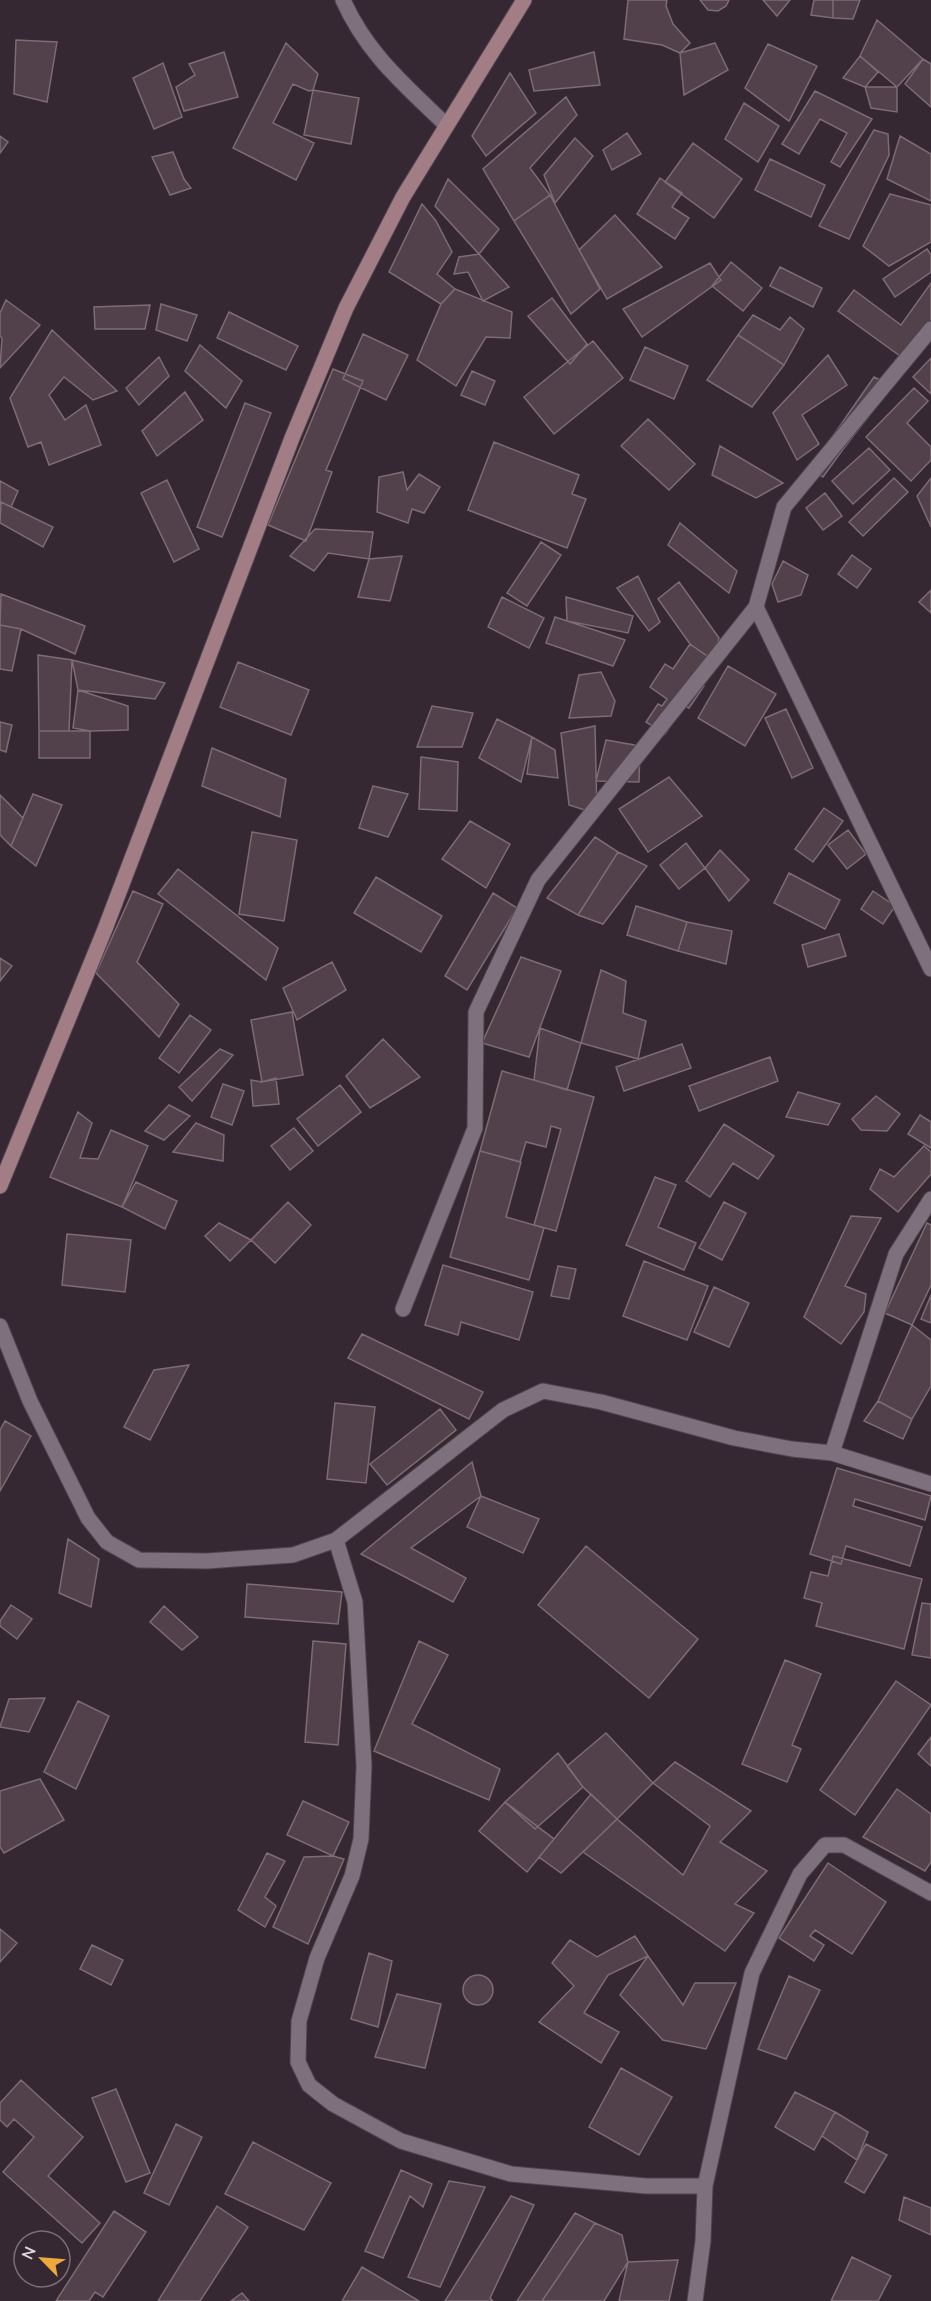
<svg xmlns="http://www.w3.org/2000/svg" width="931" height="2301" viewBox="0 0 931 2301" font-family="Mulish,sans-serif">
<rect width="100%" height="100%" fill="#352833"/>
<path fill="#52414a" stroke="#7e6b74" stroke-width="1.5" d="M628 0H667L666 6 673 24 690 43 680 53 662 45 624 39Z
M700 0H729L726 6 718 11 708 10Z
M763 0H790L777 16Z
M814 0H833V18L811 15Z
M833 0H860L853 19 833 18Z
M877 20 923 59 897 87 860 56Z
M16 40 57 42 47 102 14 94Z
M286 43 318 74 313 90 309 91 293 84 273 123 314 143 296 180 233 148Z
M715 43 728 70 684 95 680 53Z
M768 44 817 66 789 121 745 88Z
M224 52 238 97 184 111 176 87 195 75 189 64Z
M594 52 600 85 534 91 529 70Z
M860 56 878 72 865 87 843 78Z
M923 59 931 64V107L905 84Z
M163 63 182 117 154 129 133 78Z
M510 73 536 113 486 156 472 136Z
M865 87H897V112L871 108Z
M313 90 359 98 351 144 304 135Z
M815 91 872 119 840 167 831 162 847 133 820 119 799 154 782 144Z
M566 97 577 115 530 168 550 195 514 221 483 169Z
M744 103 779 126 758 162 725 139Z
M874 130 888 134 889 155 849 239 819 226Z
M627 133 641 154 612 170 603 150Z
M0 136 8 142 0 153Z
M900 136 931 154V201L887 179Z
M575 138 593 156 555 203 544 175Z
M693 143 742 179 714 218 665 182Z
M173 152 184 179 191 188 170 195 152 157Z
M770 159 825 185 811 217 755 190Z
M660 178 682 193 672 207 689 218 675 239 637 214Z
M448 179 499 229 479 254 435 206Z
M890 194 931 205V242L889 266 863 246Z
M550 195 600 289 571 314 514 221Z
M422 204 436 221 452 252 437 274 455 289 441 304 389 272Z
M615 215 662 267 607 299 579 250Z
M927 249 931 255V272L895 297 883 279Z
M479 254 509 287 483 301 468 272 454 274 459 257Z
M731 262 762 288 743 311 712 286Z
M710 263 721 280 642 337 623 309Z
M780 267 822 288 813 307 770 286Z
M931 283V328L907 361 838 311 854 290 901 325Z
M455 289 512 312 510 338 486 337 456 386 417 360 441 304Z
M552 298 587 344 570 364 528 316Z
M6 300 40 325 0 368 2 338 0 336V313Z
M161 304 197 315 187 341 156 330Z
M150 305 145 329H95L94 307Z
M229 312 298 346 286 370 217 338Z
M753 315 780 330 790 317 804 329 784 365 738 335Z
M52 330 117 391 93 400 64 377 49 395 65 420 86 405 101 445 49 465 41 442 28 447 10 398Z
M363 334 408 355 386 400 343 379Z
M738 335 784 365 752 407 707 380Z
M593 341 623 378 554 434 524 397Z
M200 345 242 381 226 408 185 371Z
M645 347 688 366 674 399 630 380Z
M828 355 847 385 802 415 819 444 797 460 773 413Z
M159 357 169 376 139 405 126 388Z
M931 358V394L913 377Z
M333 369 363 381 326 470 332 472 306 541 268 525Z
M472 371 495 381 485 405 461 395Z
M874 377 892 386 844 448 830 440Z
M914 388 928 401 907 423 931 447V460L911 481 866 437Z
M185 392 203 420 157 456 142 431Z
M245 403 271 413 222 537 197 527Z
M648 419 695 464 669 490 621 446Z
M830 440 844 448 823 477 811 469Z
M494 442 579 475 572 494 586 499 567 548 468 510Z
M720 446 783 483 756 498 712 475Z
M869 448 890 470 853 504 832 481Z
M403 472 407 490 419 474 440 487 424 513 412 509 408 523 377 512 379 477Z
M894 478 908 492 863 536 849 522Z
M931 478V527L917 496Z
M167 480 199 549 174 562 141 493Z
M0 481 18 491 11 507 1 502 0 506Z
M825 493 842 516 823 530 806 508Z
M1 502 53 527 43 547 0 523Z
M680 523 737 571 729 593 668 545Z
M315 529 373 532 369 559 328 553 314 571 290 556Z
M541 542 561 555 527 606 507 593Z
M852 555 871 569 857 588 838 574Z
M402 556 390 601 358 597 369 559Z
M783 561 808 575 801 595 778 602 772 584Z
M638 576 660 622 649 631 617 588Z
M679 582 719 638 713 660 690 644 658 599Z
M931 590V613L919 602Z
M1 594 85 626 75 654 21 629 0 625Z
M502 597 544 618 529 648 488 627Z
M566 597 633 616 628 633 567 621Z
M555 617 625 640 613 666 546 643Z
M0 625 21 629 12 671 0 669Z
M690 644 713 660 698 682 704 686 689 708 684 706 665 734 646 722 658 704 662 706 667 699 650 687 665 664 673 669Z
M38 655 72 660 69 731H39Z
M72 660 165 683 155 699 78 690Z
M238 662 309 690 291 735 220 707Z
M728 666 776 694 745 746 698 718Z
M601 672 615 701 611 716 569 718 579 675Z
M78 690 128 706V730L90 731 73 728Z
M432 706 473 713 462 747H417Z
M786 709 813 768 792 778 765 718Z
M497 719 532 737 521 782 479 758Z
M0 722 12 725 6 752 0 750Z
M595 726 597 814 569 805 561 733Z
M39 731H90V758H39Z
M532 737 555 750 558 778 527 774Z
M606 740 640 746 639 782 596 781Z
M212 748 286 779 280 817 202 786Z
M421 757 458 762 457 811 419 809Z
M669 777 702 816 648 852 619 809Z
M373 786 408 794 388 837 359 828Z
M33 794 62 805 36 866 11 846Z
M0 795 23 818 11 846 0 835Z
M824 808 843 821 813 862 795 849Z
M470 821 510 844 486 888 442 859Z
M848 830 866 854 847 869 828 845Z
M252 832 297 840 284 921 239 914Z
M595 837 618 852 578 915 547 898Z
M686 843 705 868 679 889 660 865Z
M720 850 749 880 729 901 705 868Z
M618 852 647 866 603 924 578 915Z
M178 869 278 948 266 980 158 894Z
M789 873 840 900 825 929 774 903Z
M376 877 442 916 421 952 354 913Z
M133 891 163 904 137 962 179 1004 159 1037 96 973Z
M873 891 895 906 883 924 861 909Z
M493 893 517 908 467 990 445 976Z
M636 906 687 922 678 951 627 935Z
M687 922 732 931 726 964 678 951Z
M839 934 846 956 808 967 802 945Z
M521 957 561 971 529 1057 482 1043Z
M0 958 12 966 0 981Z
M332 962 346 990 297 1020 283 988Z
M601 970 626 981 623 1013 646 1021 638 1059 581 1043Z
M292 1012 303 1075 262 1082 251 1020Z
M190 1015 211 1030 179 1073 159 1058Z
M540 1028 581 1043 567 1090 534 1080Z
M383 1039 420 1077 370 1108 346 1076Z
M682 1044 691 1068 624 1091 616 1067Z
M220 1049 233 1055 192 1101 179 1087Z
M770 1057 778 1081 699 1111 689 1086Z
M502 1071 594 1097 556 1231 534 1225 561 1129 551 1126 546 1147 526 1142 520 1162 480 1151Z
M276 1078 279 1104 253 1106 251 1080 262 1082Z
M223 1084 244 1091 232 1125 211 1117Z
M340 1085 361 1112 318 1146 297 1119Z
M798 1092 840 1104 828 1125 786 1117Z
M876 1096 900 1114 887 1131 861 1130 852 1119Z
M169 1105 190 1116 164 1140 145 1131Z
M78 1112 92 1123 80 1158 98 1159 111 1130 148 1146 122 1207 50 1177Z
M920 1115 931 1122V1148L908 1134Z
M196 1123 224 1135 223 1161 173 1152Z
M724 1124 774 1156 758 1179 733 1163 710 1197 686 1181Z
M294 1128 313 1151 290 1170 271 1146Z
M924 1146 931 1152V1174L898 1212 870 1189 880 1169 894 1177Z
M480 1151 521 1162 506 1217 544 1228 529 1280 450 1257Z
M655 1177 676 1185 658 1227 696 1243 684 1270 626 1245Z
M136 1182 177 1201 165 1229 122 1207Z
M288 1202 311 1225 275 1263 251 1240Z
M724 1202 746 1213 722 1260 699 1248Z
M851 1216 881 1218 845 1286 866 1294 864 1312 841 1344 804 1317Z
M219 1223 251 1240 230 1261 205 1236Z
M927 1223 931 1225V1285L912 1325 885 1313Z
M67 1234 131 1240 125 1292 62 1285Z
M644 1261 708 1286 687 1340 623 1316Z
M443 1265 533 1292 519 1340 461 1322 458 1335 425 1325Z
M558 1266 576 1269 569 1299 551 1296Z
M714 1287 749 1303 729 1347 694 1332Z
M931 1295V1323L921 1319Z
M912 1325 931 1340V1386L912 1419 878 1401Z
M362 1334 483 1392 469 1419 348 1358Z
M189 1365 150 1440 124 1427 154 1370Z
M878 1401 912 1419 903 1439 864 1421Z
M335 1403 375 1407 366 1483 327 1479Z
M440 1409 456 1430 387 1485 370 1464Z
M5 1421 31 1436 0 1491V1430Z
M472 1462 481 1496 411 1548 466 1578 453 1602 361 1554Z
M837 1468 931 1496 925 1520 855 1499 853 1506 922 1527 910 1566 846 1546 841 1564 810 1554Z
M481 1496 539 1519 523 1553 467 1527Z
M68 1539 99 1559 91 1607 59 1593Z
M586 1546 698 1639 649 1698 538 1605Z
M833 1556 922 1579 904 1649 816 1626 822 1603 804 1598 811 1572 828 1576Z
M247 1584 342 1592 338 1624 245 1617Z
M922 1603 931 1604V1658L912 1655Z
M11 1605 32 1619 17 1639 0 1626V1621Z
M164 1606 198 1637 182 1650 150 1622Z
M313 1641 346 1644 338 1745 305 1742Z
M419 1641 448 1655 412 1724 500 1769 489 1800 374 1751Z
M785 1660 821 1674 792 1745 801 1749 787 1782 742 1764Z
M896 1681 931 1705 855 1815 820 1790Z
M45 1698 29 1732 0 1727 9 1699Z
M78 1701 109 1716 76 1789 44 1772Z
M606 1733 653 1783 617 1819 583 1787 567 1766Z
M931 1737V1766L918 1754Z
M558 1753 583 1787 535 1829 505 1802Z
M675 1762 751 1811 720 1842 767 1871 735 1904 754 1913 725 1951 583 1852 617 1819 683 1875 710 1826 653 1783Z
M40 1779 64 1820 4 1853 0 1847V1791Z
M897 1789 931 1814V1862L925 1871 863 1837Z
M591 1794 617 1819 561 1873 539 1857Z
M303 1801 349 1822 333 1856 287 1835Z
M505 1802 554 1839 527 1872 479 1831Z
M267 1853 285 1861 265 1897 276 1906 265 1927 238 1910Z
M333 1856 344 1859 308 1944 273 1927 304 1857Z
M828 1863 886 1902 852 1954 815 1930 810 1936 824 1945 814 1961 779 1938Z
M0 1929 17 1943 0 1962Z
M635 1936 648 1956 608 1975 584 2013 619 2032 601 2063 539 2022 574 1986 552 1963 570 1940 597 1957Z
M92 1945 123 1960 111 1985 80 1969Z
M369 1953 392 1961 378 2027 351 2019Z
M648 1956 683 2005 695 1983H736L706 2049 663 2040 620 1995Z
M463 1990a15 15 0 1 1 30 0a15 15 0 1 1-30 0Z
M789 1976 820 1990 786 2059 758 2049Z
M397 1994 441 2004 425 2068 375 2057Z
M621 2068 672 2097 639 2155 589 2127Z
M21 2080 83 2137 48 2176 100 2223 82 2243 3 2172 34 2137 14 2119 7 2127 0 2120V2103Z
M116 2089 150 2173 126 2182 92 2098Z
M795 2092 835 2112 814 2150 775 2127Z
M835 2112 868 2132 857 2160 822 2136Z
M176 2124 202 2137 169 2205 144 2193Z
M253 2142 331 2183 304 2230 225 2194Z
M866 2144 887 2155 864 2193 845 2182Z
M401 2170 432 2184 423 2207 410 2196 383 2258 365 2251Z
M449 2181 485 2187 440 2287 408 2277Z
M511 2196 534 2205 490 2298 493 2301H445Z
M904 2197 931 2208V2235L899 2220Z
M217 2206 248 2227 200 2301H158Z
M114 2211 146 2232 103 2297 95 2292 89 2301H56Z
M575 2213 595 2223 542 2301H517Z
M595 2223 622 2235 628 2262 604 2301H542Z
M852 2257 891 2276 878 2301H831Z
M678 2260 669 2301H619L628 2262Z
M362 2267 419 2301H342Z
M242 2293 249 2301H231Z"/>
<g fill="none" stroke-linecap="round" stroke-linejoin="round">
<defs>
<path id="minor" d="M343 0C367 54 405 85 446 125
M756 607 931 969
M403 1309 475 1128 476 1012 538 880 756 607 784 507 931 329
M0 1326 30 1401 88 1518 107 1542 139 1560 207 1561 293 1555 336 1540 503 1410 543 1391 601 1402 734 1438 792 1449 832 1453 931 1484
M832 1453 896 1254 931 1199
M336 1540 355 1602 364 1766 361 1839 352 1876 317 1958 299 2021 298 2062 309 2085 333 2104 401 2141 511 2174 646 2186H705
M695 2301 703 2241 705 2186 752 1973 800 1874 825 1845H844L931 1893"/>
<path id="secondary" d="M0 1186 105 929 292 438 346 308 403 197 524 0"/>
</defs>
<use href="#minor" stroke="#4e444d" stroke-width="17"/>
<use href="#secondary" stroke="#4e444d" stroke-width="17"/>
<use href="#minor" stroke="#7e707d" stroke-width="15"/>
<use href="#secondary" stroke="#a27d86" stroke-width="15"/>
</g>
<g transform="translate(42 2259) rotate(295)"><circle r="28" fill="#352833" stroke="#796e77" stroke-width="1.5"/>
<path d="M0-4.5L10 22L0 15L-10 22Z" fill="#eea83c"/>
<text y="-9" font-size="16" font-weight="bold" text-anchor="middle" fill="#ded6dd">N</text>
</g>
</svg>
